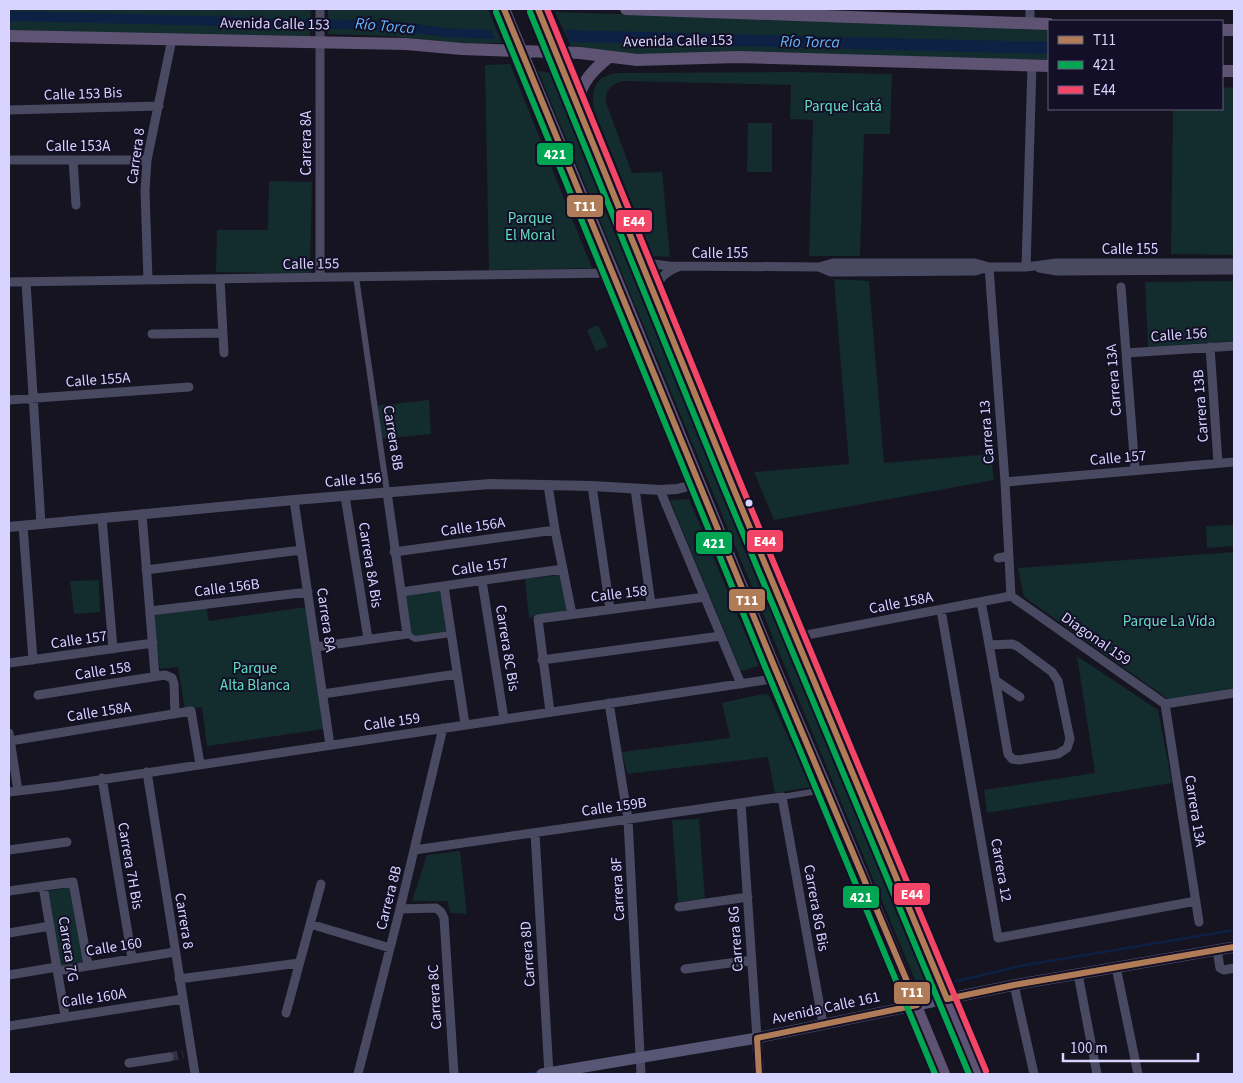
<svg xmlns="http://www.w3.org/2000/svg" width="1243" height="1083" viewBox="0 0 1243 1083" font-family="'Source Sans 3',sans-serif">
<rect width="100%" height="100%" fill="#161421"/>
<path fill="#132c2d" d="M9 9H311L310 37 9 31Z
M328 9H488L502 43 468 44 390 36 328 34Z
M555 12 1049 28V60L637 55 571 46Z
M510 64 592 268 489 270 485 65Z
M538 71 556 73 934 988 920 992Z
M791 72 892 74 890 134H864L860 256H809L813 120 790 119 791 85 623 81C611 84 605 90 606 103L632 173 662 172 670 257 653 256 594 110C591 89 595 75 619 73Z
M1222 87 1234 88V255L1171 254 1173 109H1222Z
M748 123H772V172H747Z
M269 181 312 182 310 274 216 272 217 230H268Z
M834 279 869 281 884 463 991 454 994 480 774 520 754 472 849 464Z
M1234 281V341L1148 347 1145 282Z
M598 325 608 346 596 351 587 330Z
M429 400 431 434 379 439 374 406Z
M689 499 759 666 741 671 670 500Z
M1234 525V546L1207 548 1206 526Z
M1234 552V688L1168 699 1024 597 1018 568Z
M560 575 568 612 529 618 525 579Z
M99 580 100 612 74 614 70 581Z
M444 586 451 634 415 639 407 634 401 592Z
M206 606 209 621 306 607 324 729 207 746 202 707 185 709 178 667 160 669 152 615Z
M1077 656 1158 710 1172 783 987 813 984 790 1095 773Z
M762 694 769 695 811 787 775 793 768 757 627 774 622 752 730 738 722 703Z
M699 819 705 899 678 902 672 820Z
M460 851 467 914 451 913 447 901H412L427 855Z
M72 887 78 922 75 923H80L86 961 60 966 48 891Z"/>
<path fill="#0d2144" d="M9 11 393 21 444 28 491 30 495 39 445 37 392 30 9 21Z
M565 30 1049 42V54L570 42Z"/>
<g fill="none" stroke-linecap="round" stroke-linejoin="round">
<path stroke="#0d2144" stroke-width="2.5" d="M947 986 957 981 1020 966 1234 930
M917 998 939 989
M526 1074 539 1072"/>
<path stroke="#333142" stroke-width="9" stroke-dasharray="9 4.5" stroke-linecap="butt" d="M169 1057 183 1054"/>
<path stroke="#4a4962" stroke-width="6" d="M356 277 387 492
M407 634 415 639 451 634
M782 797 818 791"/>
<path stroke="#4a4962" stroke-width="9" d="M1030 9V23
M9 110 159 106
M9 160H147
M73 160 76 205
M641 257 653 264 669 266 819 267 833 263H975L989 267H1026L1057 263H1234
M819 267 831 272H846L975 271 989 267
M989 267 1005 482 1011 596
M1026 267 1032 65
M1039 268 1057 271 1234 270
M320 277V9
M220 279 224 353
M148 280 145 191 147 160 172 39
M9 282 614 273
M26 282 41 524
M1121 287 1135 470
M655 292C658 279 665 272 678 267
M152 334 223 333
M1210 347 1218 463
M1126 353 1234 346
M9 400 189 387
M1005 482 1234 462
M548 485 555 530 572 614
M592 486 610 609
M635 489 651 604
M660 490 741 684
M345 496 368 639
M294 500 330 745
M142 514 155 676
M102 518 113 649
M23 526 33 660
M394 552 555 530
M998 558 1009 556
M146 570 301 550
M482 581 504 719
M444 586 465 724
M401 592 563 569
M1011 596 1165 704
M981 602C991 652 999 703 1008 754L1012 759 1019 760 1058 754 1067 748 1070 739 1058 681 1052 672 1017 646 1012 644 989 645
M941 610 998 938 1196 901
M150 611 308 592
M796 637 1011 596
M316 647 407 634 387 492
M542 660 721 636
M9 663 153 643
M995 680 1020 697
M323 694 457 674
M38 695 165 675 172 678 174 684 175 714
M609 703 628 819 641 1074
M1165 704 1199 922
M1165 704 1234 693
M550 712 538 619 705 597
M9 733 18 791
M10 741 191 711 200 764
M147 772 195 1074
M102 778 132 958
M9 792 59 786 779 678
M741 803 757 1038
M535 833 549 1074
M9 850 67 842
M414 850 782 797 823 1024
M43 886 65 1016
M9 891 73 882 88 965
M679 907 748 897
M400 909 436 908 441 912 444 918 454 1074
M310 924 390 948
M9 933 50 926
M1217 950 1220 968 1224 970 1234 968
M1116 967 1138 1074
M685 969 752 960
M57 971 175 952
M1078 974 1097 1074
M9 975 57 967
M179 979 299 963
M1014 985 1034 1074
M286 1013 321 884
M9 1026 183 999
M129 1063 169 1057
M358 1074 400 909 443 728"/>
<path stroke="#4a4962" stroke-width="10" d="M9 527 294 500 490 484 592 486 660 490 677 489 700 483
M757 1038 759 1074"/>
<path stroke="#575674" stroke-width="11" d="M542 1074 757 1038 1014 985 1234 947"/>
<path stroke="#5e5373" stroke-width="12" d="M504 9 624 298 774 666 827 790 944 1074
M538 9 732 485 978 1074
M626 9 1049 24
M1222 30H1234
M9 36 406 44 462 49 580 53 637 60 738 57 1049 66
M1222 71H1234
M578 102C581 82 593 70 609 57"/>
<defs>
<path id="bus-1" d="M504 9 774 666 917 1005 757 1038 759 1074
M538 9 732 485 947 999 1014 985 1234 947"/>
<path id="bus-2" d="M496 12 766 669 935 1074
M530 12 724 488 969 1074"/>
<path id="bus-3" d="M547 9 740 482 986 1071"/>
</defs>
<use href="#bus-1" stroke="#130f26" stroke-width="10"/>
<use href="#bus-2" stroke="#130f26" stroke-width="10"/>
<use href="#bus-3" stroke="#130f26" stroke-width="10"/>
<use href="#bus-1" stroke="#b07c57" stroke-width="6"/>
<use href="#bus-2" stroke="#00a651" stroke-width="6"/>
<use href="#bus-3" stroke="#f34667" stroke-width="6"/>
</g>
<circle fill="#d9d4ff" stroke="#130f26" stroke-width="2" cx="749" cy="503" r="4.5"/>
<g text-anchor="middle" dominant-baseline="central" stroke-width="4" stroke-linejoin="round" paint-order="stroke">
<g font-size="15" fill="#d9d4ff" stroke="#130f26">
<text transform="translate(275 24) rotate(1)">Avenida Calle 153</text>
<text transform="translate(678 41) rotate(-1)">Avenida Calle 153</text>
<text transform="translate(83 94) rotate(-2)">Calle 153 Bis</text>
<text transform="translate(306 143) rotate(-90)">Carrera 8A</text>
<text x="78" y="146">Calle 153A</text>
<text transform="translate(136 156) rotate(-82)">Carrera 8</text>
<text x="1130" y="249">Calle 155</text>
<text x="720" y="253">Calle 155</text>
<text transform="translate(311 264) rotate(-1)">Calle 155</text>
<text transform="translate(1179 335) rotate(-4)">Calle 156</text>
<text transform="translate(98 380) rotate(-4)">Calle 155A</text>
<text transform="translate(1114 380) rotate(-94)">Carrera 13A</text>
<text transform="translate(1201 406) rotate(-94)">Carrera 13B</text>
<text transform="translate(987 432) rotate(-94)">Carrera 13</text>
<text transform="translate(393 438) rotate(81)">Carrera 8B</text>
<text transform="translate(1118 458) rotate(-5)">Calle 157</text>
<text transform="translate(353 480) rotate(-5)">Calle 156</text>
<text transform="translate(473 527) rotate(-8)">Calle 156A</text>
<text transform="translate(370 565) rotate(81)">Carrera 8A Bis</text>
<text transform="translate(480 567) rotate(-8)">Calle 157</text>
<text transform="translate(227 588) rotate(-7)">Calle 156B</text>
<text transform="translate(619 594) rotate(-7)">Calle 158</text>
<text transform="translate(901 603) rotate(-11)">Calle 158A</text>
<text transform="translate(326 620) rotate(82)">Carrera 8A</text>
<text transform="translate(1096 639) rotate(35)">Diagonal 159</text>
<text transform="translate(79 640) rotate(-8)">Calle 157</text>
<text transform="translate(507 648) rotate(81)">Carrera 8C Bis</text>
<text transform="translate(103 671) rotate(-9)">Calle 158</text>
<text transform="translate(99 712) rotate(-9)">Calle 158A</text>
<text transform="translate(392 722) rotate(-8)">Calle 159</text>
<text transform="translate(614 807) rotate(-8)">Calle 159B</text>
<text transform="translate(1195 811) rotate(81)">Carrera 13A</text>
<text transform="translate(130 866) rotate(80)">Carrera 7H Bis</text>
<text transform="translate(1001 870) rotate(80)">Carrera 12</text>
<text transform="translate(618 889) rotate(-93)">Carrera 8F</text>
<text transform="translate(389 898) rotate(-76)">Carrera 8B</text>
<text transform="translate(816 908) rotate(80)">Carrera 8G Bis</text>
<text transform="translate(184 921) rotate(81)">Carrera 8</text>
<text transform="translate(736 939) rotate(-94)">Carrera 8G</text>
<text transform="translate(114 947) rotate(-9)">Calle 160</text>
<text transform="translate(68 949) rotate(81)">Carrera 7G</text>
<text transform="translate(528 954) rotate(-94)">Carrera 8D</text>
<text transform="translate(435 997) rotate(-93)">Carrera 8C</text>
<text transform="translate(94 998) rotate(-8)">Calle 160A</text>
<text transform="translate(826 1008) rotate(-12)">Avenida Calle 161</text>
</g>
<g font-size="15" fill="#5fe0c0" stroke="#130f26">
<text x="843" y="106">Parque Icatá</text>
<text x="530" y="218">Parque<tspan x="530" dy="17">El Moral</tspan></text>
<text x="1169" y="621">Parque La Vida</text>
<text x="255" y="668">Parque<tspan x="255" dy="17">Alta Blanca</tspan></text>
</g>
<g font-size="16" font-style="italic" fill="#62b6ff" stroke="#130f26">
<text transform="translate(385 26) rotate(5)">Río Torca</text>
<text transform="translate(810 42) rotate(1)">Río Torca</text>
</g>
</g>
<g stroke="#130f26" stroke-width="2">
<rect x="536" y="142" width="38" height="24" rx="5" fill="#00a651"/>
<rect x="566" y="194" width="38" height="24" rx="5" fill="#b07c57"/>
<rect x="615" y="209" width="38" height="24" rx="5" fill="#f34667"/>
<rect x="746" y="529" width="38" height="24" rx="5" fill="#f34667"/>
<rect x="695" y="531" width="38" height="24" rx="5" fill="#00a651"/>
<rect x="728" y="588" width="38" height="24" rx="5" fill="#b07c57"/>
<rect x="893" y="882" width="38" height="24" rx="5" fill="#f34667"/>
<rect x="842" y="885" width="38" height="24" rx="5" fill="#00a651"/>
<rect x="893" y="981" width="38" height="24" rx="5" fill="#b07c57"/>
</g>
<g font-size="14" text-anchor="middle" font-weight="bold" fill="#fff">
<text x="555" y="159">421</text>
<text x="585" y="211">T11</text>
<text x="634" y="226">E44</text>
<text x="765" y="546">E44</text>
<text x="714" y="548">421</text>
<text x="747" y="605">T11</text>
<text x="912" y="899">E44</text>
<text x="861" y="902">421</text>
<text x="912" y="997">T11</text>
</g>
<rect width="1243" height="1083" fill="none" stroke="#d9d4ff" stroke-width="20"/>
<rect x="1048" y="20" width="175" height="90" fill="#130f26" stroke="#625e7d"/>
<rect x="1058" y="36" width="25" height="8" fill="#b07c57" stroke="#625e7d"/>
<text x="1093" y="45" font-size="15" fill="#d9d4ff">T11</text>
<rect x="1058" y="61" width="25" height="8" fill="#00a651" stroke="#625e7d"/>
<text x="1093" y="70" font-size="15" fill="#d9d4ff">421</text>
<rect x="1058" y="86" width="25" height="8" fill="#f34667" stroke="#625e7d"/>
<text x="1093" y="95" font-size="15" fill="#d9d4ff">E44</text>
<path d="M1063 1053v8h135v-8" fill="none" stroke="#d9d4ff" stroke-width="2.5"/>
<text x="1070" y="1053" font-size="15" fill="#d9d4ff" stroke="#130f26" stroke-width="4" paint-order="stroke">100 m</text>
</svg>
